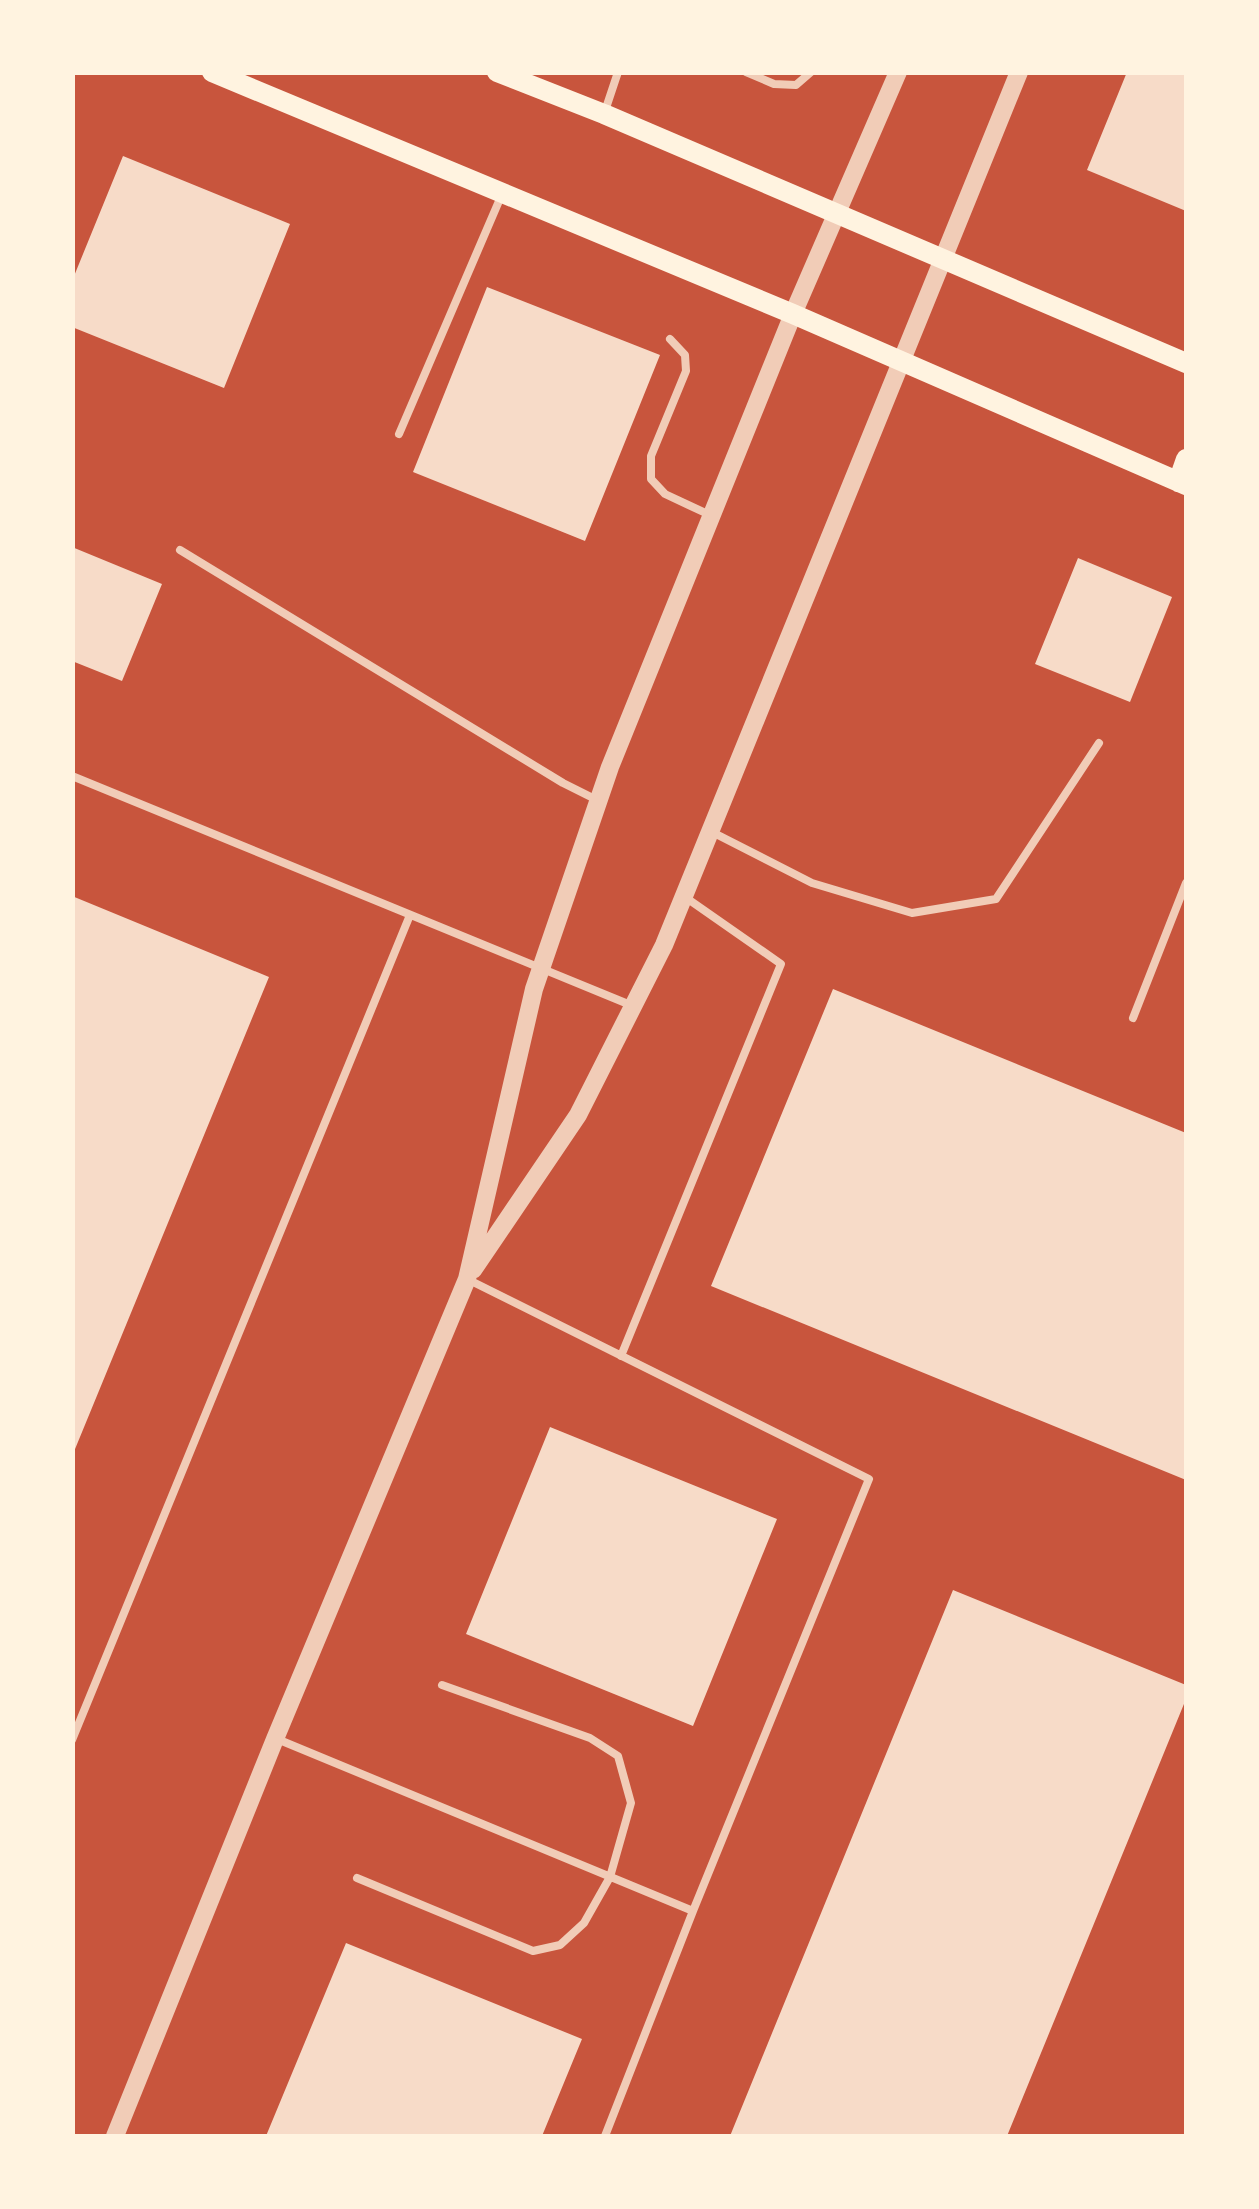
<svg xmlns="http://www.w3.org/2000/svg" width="1259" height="2209" viewBox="0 0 1259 2209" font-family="'DM Sans',sans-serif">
<rect width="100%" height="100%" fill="#c8553d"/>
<path fill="#f7dbc8" d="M1127 72H1186V211L1087 170Z
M123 156 290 224 224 388 72 327V281Z
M487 287 660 355 585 541 413 472Z
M72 547 162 584 122 681 72 661Z
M1078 558 1172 597 1130 702 1035 664Z
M72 896 269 977 73 1454H72Z
M833 989 1186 1133V1480L711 1286Z
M550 1427 777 1519 693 1726 466 1634Z
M953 1590 1186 1685V1699L1007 2136H730Z
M346 1943 582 2039 542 2136H266Z"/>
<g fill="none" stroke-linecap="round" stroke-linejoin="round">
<path stroke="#f1ccb7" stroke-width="8" d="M746 72 774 84 796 85 811 72
M604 114 618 72
M670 339 685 355 686 371 651 456V479L665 494 712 516
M399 434 502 194
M180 550 563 783 599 801
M72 776 633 1006
M710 831 812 883 912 913 996 899 1099 743
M1133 1018 1186 883
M621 1356 781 964 685 897
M277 1739 693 1911 869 1479 467 1279
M72 1740 410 915
M357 1878 533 1951 560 1945 584 1923 610 1877 631 1803 618 1756 590 1738 442 1685
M605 2136 693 1911"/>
<path stroke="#f1ccb7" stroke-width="18" d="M473 1270 578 1115 664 945 1019 72
M115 2136 275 1739 467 1279 534 989 610 767 793 314 898 72"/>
<path stroke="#fff3e0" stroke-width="20" d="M212 72 793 314 1186 485
M497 72 604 114 1186 363
M1178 482 1186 459"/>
</g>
<rect width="1259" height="2209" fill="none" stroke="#fff3e0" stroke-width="150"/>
</svg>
